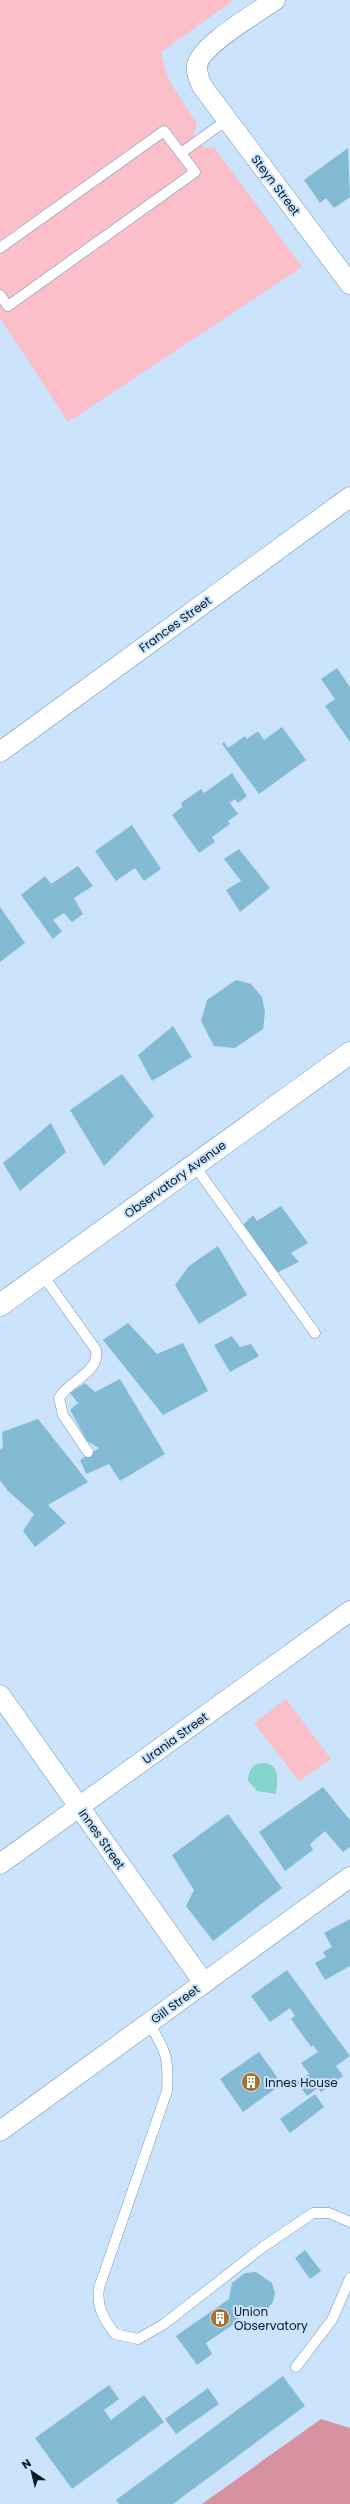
<svg xmlns="http://www.w3.org/2000/svg" width="350" height="2504" viewBox="0 0 350 2504" font-family="Poppins,sans-serif">
<rect width="100%" height="100%" fill="#cbe3fb"/>
<path fill="#fabfc9" d="M0 0H234L161 52 168 79 197 124 194 133 204 148 214 147 302 267 68 422 0 318Z
M286 1699 331 1759 299 1781 254 1723Z"/>
<path fill="#d6939f" d="M321 2419 350 2428V2504H202Z"/>
<path fill="#83d5cd" d="M266 1763C281 1768 277 1781 276 1794L257 1791 248 1781C248 1769 254 1762 266 1763Z"/>
<path fill="#83bbd4" d="M348 148 350 197 334 208 326 198 320 203 304 180Z
M337 668 350 687V742L325 706 335 699 321 679Z
M282 727 306 760 259 794 222 744 224 742 228 748 245 736 247 739 258 731 264 740Z
M232 773 247 796 238 803 235 799 230 803 238 814 228 821 230 824 212 837 215 842 199 853 172 815 182 807 181 803 201 789 204 793Z
M132 825 161 869 144 881 135 868 116 881 95 851Z
M239 849 270 888 240 912 226 890 241 881 224 859Z
M78 866 93 886 74 898 83 914 72 922 64 913 53 920 62 931 53 939 21 895 45 876 51 884Z
M0 907 25 943 0 962Z
M236 980 251 984 262 997 265 1012 263 1029 235 1048 214 1046 201 1021 207 1000Z
M173 1026 192 1057 152 1081 138 1055Z
M122 1074 154 1116 104 1166 70 1110Z
M51 1123 66 1152 20 1191 3 1163Z
M281 1206 308 1243 291 1253 299 1262 274 1274 243 1225 253 1215 257 1221Z
M218 1246 247 1295 199 1324 175 1285 189 1266Z
M128 1323 157 1354 183 1343 208 1391 163 1415 103 1340Z
M232 1336 240 1347 251 1344 259 1356 230 1372 214 1345Z
M120 1379 165 1454 120 1481 109 1464 86 1474 80 1460 99 1448 87 1441 70 1410 78 1403 70 1393 85 1383 95 1392Z
M38 1419 88 1482 48 1505 66 1523 35 1547 23 1531 34 1514 8 1491 0 1480V1449L3 1448 2 1432Z
M323 1787 350 1820V1847L343 1852 325 1831 310 1844 313 1850 285 1871 259 1832Z
M228 1814 282 1888 213 1941 186 1906 194 1890 172 1855Z
M350 1919V1966L325 1980 315 1963 326 1957 323 1952 332 1947 324 1933Z
M287 1970 350 2056 336 2066 343 2076 321 2092 318 2088 307 2096 297 2082 309 2074 301 2063 318 2052 313 2045 311 2047 291 2019 295 2016 290 2008 270 2022 251 1996Z
M259 2052 282 2084 243 2112 220 2079Z
M315 2094 324 2107 290 2133 280 2119Z
M305 2250 321 2271 310 2279 295 2258Z
M256 2272 272 2283 275 2293 273 2302 268 2308 253 2315H245L234 2310 240 2320 206 2343 212 2354 197 2365 176 2336 229 2299 232 2283 245 2273Z
M283 2376 305 2406 173 2504H119L116 2500Z
M109 2385 119 2399 104 2410 111 2420 144 2395 164 2422 72 2489 35 2438Z
M208 2388 219 2404 176 2434 165 2419Z"/>
<g fill="none" stroke-linecap="round" stroke-linejoin="round">
<defs>
<path id="service" d="M181 153 227 120
M0 248 164 131 195 172 8 306 0 295
M194 1165 315 1333
M42 1274 96 1350C100 1373 69 1380 59 1398L63 1415 88 1452
M149 2023C166 2051 169 2058 167 2091L99 2288C96 2307 104 2319 115 2334L138 2339 164 2324 263 2247 313 2213H329L350 2222
M296 2367 332 2320 350 2278"/>
<path id="minor" d="M275 0C257 13 202 44 197 65 196 72 199 79 202 86L350 284
M0 752 350 497
M0 1695 204 1983
M0 1864 350 1611
M0 2131 350 1877"/>
<path id="secondary" d="M0 1305 350 1053"/>
</defs>
<use href="#service" stroke="#7197bb" stroke-width="11"/>
<use href="#minor" stroke="#7197bb" stroke-width="21"/>
<use href="#secondary" stroke="#7197bb" stroke-width="23"/>
<use href="#service" stroke="#fff" stroke-width="10"/>
<use href="#minor" stroke="#fff" stroke-width="20"/>
<use href="#secondary" stroke="#fff" stroke-width="22"/>
</g>
<defs>
<symbol id="building-disc" viewBox="-11 -11 22 22"><circle r="9.5" fill="#a8702d" stroke="#cbe3fb"/><path d="M-4-6H4V6H1V3H-1V6H-4ZM-2.5-4.3h1.7v1.8h-1.7ZM.8-4.3h1.7v1.8H.8ZM-2.5-1h1.7V.8h-1.7ZM.8-1h1.7V.8H.8Z" fill="#fff"/></symbol>
</defs>
<g fill-rule="evenodd">
<use href="#building-disc" x="240" y="2071" width="22" height="22"/>
<use href="#building-disc" x="209" y="2307" width="22" height="22"/>
</g>
<g text-anchor="middle" dominant-baseline="central" stroke-width="4" stroke-linejoin="round" paint-order="stroke">
<g font-size="12" fill="#0b1a27" stroke="#cbe3fb">
<text transform="translate(276 185) rotate(53)">Steyn Street</text>
<text transform="translate(175 624) rotate(-36)">Frances Street</text>
<text transform="translate(175 1179) rotate(-36)">Observatory Avenue</text>
<text transform="translate(175 1738) rotate(-36)">Urania Street</text>
<text transform="translate(102 1839) rotate(55)">Innes Street</text>
<text transform="translate(175 2004) rotate(-36)">Gill Street</text>
</g>
<g font-size="12" fill="#0b1a27" stroke="#cbe3fb" text-anchor="start">
<text x="265" y="2082">Innes House</text>
<text x="234" y="2311">Union<tspan x="234" dy="14">Observatory</tspan></text>
</g>
</g>
<g transform="translate(32 2472) rotate(325)" stroke="#cbe3fb" stroke-width="3" paint-order="stroke">
<path d="M0-3L7 15L0 10L-7 15Z" fill="#0b1a27"/>
<text y="-6" font-size="11" font-weight="bold" text-anchor="middle" fill="#0b1a27">N</text>
</g>
</svg>
